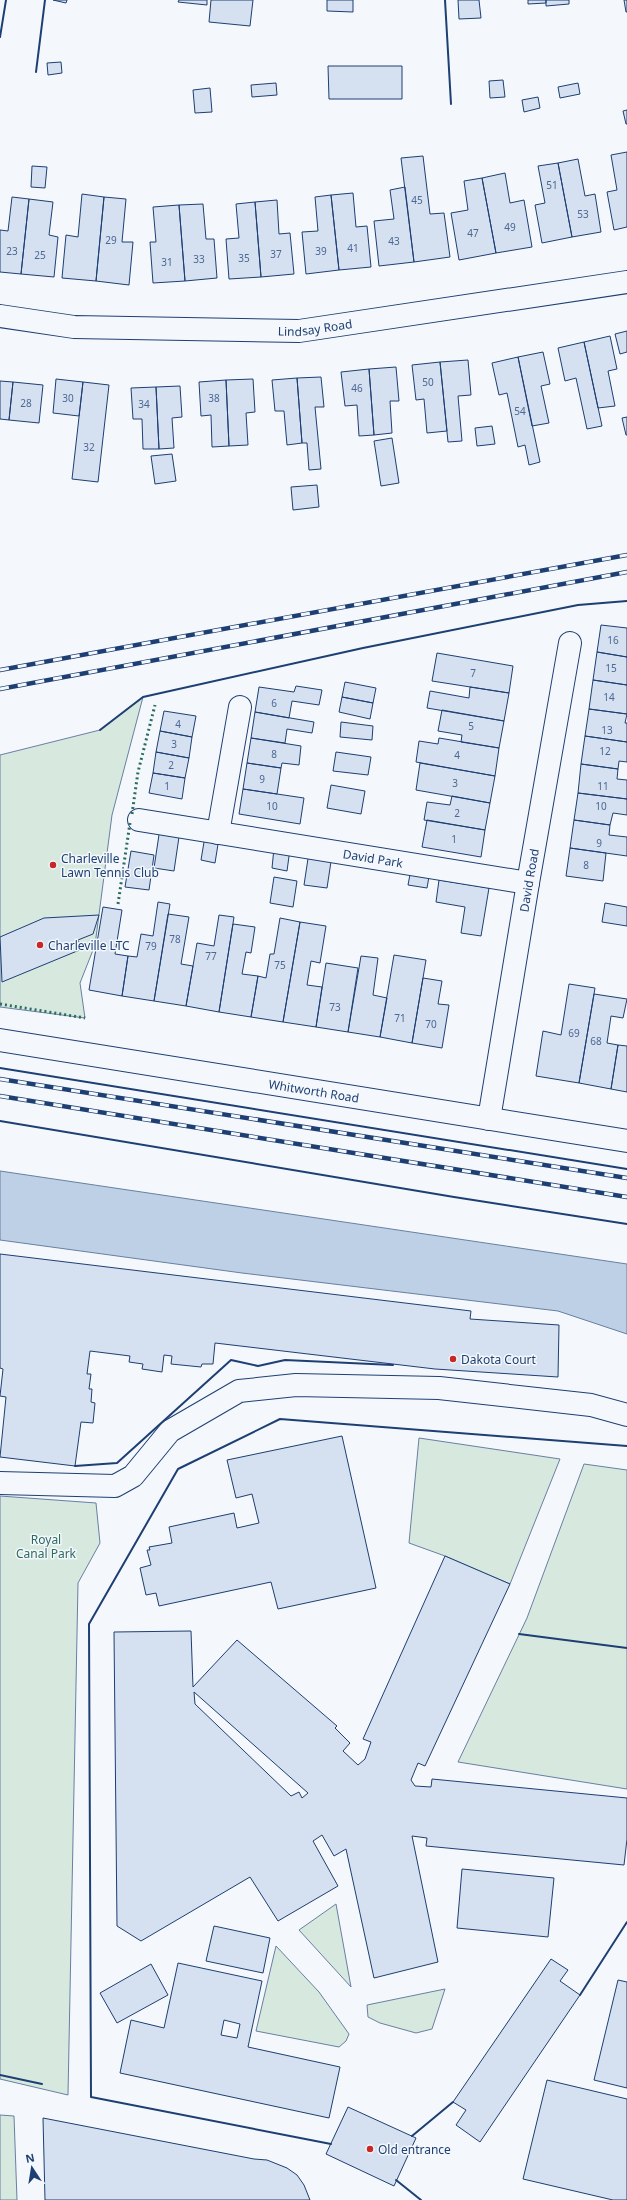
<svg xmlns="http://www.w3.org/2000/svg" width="627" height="2200" viewBox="0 0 627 2200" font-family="'Noto Sans',sans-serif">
<rect width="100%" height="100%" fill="#f4f7fb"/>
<path fill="#d7e8df" stroke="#687fa3" d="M143 697 112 815 95 945 80 983 85 1018 0 1007V755L100 730Z
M419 1438 560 1459 510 1584 445 1556 409 1543Z
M584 1464 627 1470V1789L458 1762 527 1618Z
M0 1496 96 1503 100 1543 78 1583 68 2095 0 2079Z
M336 1904 351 1987 299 1930Z
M276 1946 319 1992 349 2034 346 2041 339 2047 256 2031Z
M445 1989 432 2029 416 2033 380 2023 368 2017 367 2005Z
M0 2115 14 2116 17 2200H0Z"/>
<path fill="#bed0e5" stroke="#687fa3" d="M0 1171 627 1264V1334L558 1311 242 1273 0 1240Z"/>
<path fill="#d5e0f0" stroke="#1d3f73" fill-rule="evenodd" d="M53 0H67L66 3Z
M179 0H207V5L178 2Z
M211 0H253L250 26 209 22Z
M327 0H353V12L327 11Z
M458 0H479L481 18 459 19Z
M528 0H546V3L528 4Z
M546 0H569V4L546 6Z
M624 0H627V12H626Z
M61 62 62 73 48 75 47 63Z
M328 66H402V99H329Z
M503 80 505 97 490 98 489 81Z
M276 83 277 95 252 97 251 85Z
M578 83 580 94 560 98 558 87Z
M210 88 212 112 195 113 193 90Z
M538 97 540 108 524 112 522 100Z
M627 110V124H626L623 111Z
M627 152V227L614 230 607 192 617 190 611 155Z
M423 156 430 214 444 213 450 257 414 262 401 158Z
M578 159 585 196 595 194 601 232 572 237 558 163Z
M558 163 572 237 542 243 535 205 545 203 538 166Z
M32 166 47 167 45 188 31 187Z
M505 173 510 203 524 200 532 247 496 253 482 178Z
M482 178 496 253 459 260 451 213 468 210 464 181Z
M405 187 414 262 379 266 374 221 394 219 390 190Z
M353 193 356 227 367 226 371 267 339 270 331 195Z
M82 194 104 197 96 281 62 278 66 235 78 237Z
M331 195 339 270 306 274 302 232 318 231 315 197Z
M12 197 29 199 21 274 0 272V230L8 231Z
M104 197 126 199 122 242H133L129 285 96 281Z
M29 199 53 202 49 235 58 237 54 277 21 274Z
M277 200 279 234 290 233 294 274 261 277 255 202Z
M255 202 261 277 229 279 226 239 239 238 236 204Z
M203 204 206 239H214L217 278 185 281 179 205Z
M179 205 185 281 153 283 150 242H156L153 207Z
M627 331V352L620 354 615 334Z
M610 336 617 369 608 371 615 406 598 408 584 342Z
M584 342 602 426 587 429 576 378 565 381 558 348Z
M543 352 550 384 541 386 549 423 532 426 518 357Z
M518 357 540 462 529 465 525 445 518 447 507 393 499 395 492 363Z
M468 360 471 395 458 396 462 441 448 442 440 362Z
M440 362 447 431 427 433 424 399 416 400 412 365Z
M396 367 399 401H390L392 433 374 435 369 369Z
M369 369 374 435 359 436 357 405 345 406 341 372Z
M321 377 324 407H315L321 469 309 470 307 443H302L297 378Z
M297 378 302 443 287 445 284 411H275L272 380Z
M56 379 83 382 79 416 53 413Z
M253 379 255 412 246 413 248 445 229 446 226 380Z
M226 380 229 446 212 447 211 415 201 416 199 382Z
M0 381 13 382 9 420 0 419Z
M13 382 43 385 39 423 9 420Z
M83 382 109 385 98 482 72 479Z
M180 386 182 417 172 418 174 448 159 449 156 387Z
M156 387 159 449H143L142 419H133L131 388Z
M627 417V435H626L622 418Z
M492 426 495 444 477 446 475 428Z
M392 438 399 483 381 486 374 441Z
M172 454 176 481 155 484 151 456Z
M317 485 319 507 293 510 291 487Z
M601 625 627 628V657L597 652Z
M597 652 627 657V685L593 680Z
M437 653 513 666 509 693 432 681Z
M593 680 627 685V714L589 709Z
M345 682 376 688 373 703 342 697Z
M296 686 322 690 319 705 292 701 289 718 255 712 259 687 294 692Z
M470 687 509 693 504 721 427 708 430 691 469 698Z
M342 697 373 703 370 719 339 712Z
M589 709 627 714 625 723H627V742L585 736Z
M442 710 504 721 499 748 461 742 462 735 438 731Z
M164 711 196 716 192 737 160 731Z
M255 712 314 722 312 733 287 729 285 743 251 738Z
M341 722 373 726 372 740 340 737Z
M160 731 192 737 189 758 156 752Z
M585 736 627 742V762L619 761 618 769 581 764Z
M251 738 301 746 299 765 282 763 281 768 247 763Z
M439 738 499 748 495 776 416 762 419 741 438 744Z
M156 752 189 758 185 778 153 773Z
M336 752 371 757 368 775 333 771Z
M247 763 281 768 277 794 243 789Z
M420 763 495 776 490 803 416 790Z
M581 764 618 769 617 779 627 780V799L578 793Z
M153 773 185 778 182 799 149 793Z
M331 785 365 791 361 814 327 808Z
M243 789 304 798 300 824 239 814Z
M578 793 627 799V815L613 813 610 825 574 820Z
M452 796 490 803 485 830 424 820 427 802 450 805Z
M427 820 485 830 481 857 422 847Z
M574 820 610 825 609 835 627 837V856L570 848Z
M160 828 180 830 174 871 154 868Z
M205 836 219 838 215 863 201 860Z
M274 848 290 849 287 871 272 868Z
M570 848 606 853 603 881 566 876Z
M131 851 154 855 149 890 125 887Z
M309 852 332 855 327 888 304 885Z
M411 869 430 871 427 888 408 885Z
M274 877 297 881 293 907 270 903Z
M439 880 489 888 481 936 461 933 465 907 436 902Z
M158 902 170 904 154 1001 122 996 128 956 137 957 141 934 153 936Z
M605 903 627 907V926L602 922Z
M103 907 122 910 115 954 128 956 122 996 89 990Z
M168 914 189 917 181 964 193 966 186 1006 154 1001Z
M99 915 93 934 78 940 82 949 2 982 0 937 44 918Z
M219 915 234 917 219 1012 186 1006 197 943 214 946Z
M280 918 300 922 283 1022 251 1017 258 976 266 978 270 954H274Z
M300 922 326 926 320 963 311 961 307 985 322 987 316 1027 283 1022Z
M233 924 255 927 251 953 246 952 242 974 258 976 251 1017 219 1012Z
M394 955 426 960 412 1043 380 1037Z
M361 956 378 958 373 995 387 998 380 1037 348 1032Z
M326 963 358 968 348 1032 316 1027Z
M423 978 442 981 438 1004 449 1005 442 1048 412 1043Z
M569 984 595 988 579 1083 536 1076 543 1031 561 1035Z
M594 994 627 999 623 1018 611 1016 607 1043 618 1045 611 1089 579 1083Z
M618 1045 627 1046V1092L611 1089Z
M0 1254 471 1311 470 1319 559 1325 558 1377 435 1369 215 1343 213 1364H202L201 1367 171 1364 172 1356 164 1355 162 1372 142 1369 143 1364 129 1362 130 1356 90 1351 87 1374H91L89 1389H92L91 1402 95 1403 93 1423 81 1422 75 1466 0 1457 6 1397 0 1396 3 1369 0 1368Z
M342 1436 376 1588 278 1609 271 1582 159 1606 156 1593 146 1595 140 1568 151 1565 147 1550H150L149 1547 172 1543 169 1527 234 1513 237 1528 259 1523 252 1494 236 1498 227 1460Z
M445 1556 510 1584 425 1766 418 1763 411 1780 415 1786 431 1787 432 1779 627 1798V1839L624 1865 426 1846 427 1838 412 1836 438 1962 374 1978 346 1849 334 1856 322 1835 313 1841 338 1886 278 1921 250 1877 141 1941 117 1926 114 1632 191 1631 193 1687 237 1640 337 1726 335 1728 350 1743 343 1751 358 1765 365 1759 371 1742 363 1739ZM194 1692 308 1793 302 1798 299 1792 291 1796 195 1704Z
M462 1869 554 1878 548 1937 457 1928Z
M214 1926 270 1938 263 1973 206 1961Z
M551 1959 568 1970 560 1981 580 1995 480 2142 456 2125 466 2110 453 2102Z
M178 1963 262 1981 248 2047 340 2067 329 2118 120 2073 131 2020 164 2028ZM224 2020 240 2024 237 2038 221 2035Z
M151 1964 168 1995 117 2023 100 1993Z
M618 1980 627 1982V2088L594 2080Z
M547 2080 627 2099V2200H613L523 2179Z
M348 2107 416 2138 394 2186 326 2154Z
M43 2118 254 2159 267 2160 287 2168 297 2175 304 2185 310 2200H45Z"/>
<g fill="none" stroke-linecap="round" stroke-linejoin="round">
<defs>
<g id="minor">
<path id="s1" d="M0 316 74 327 299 331 627 282"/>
<path id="s2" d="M139 820 528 883"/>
<path d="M218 833 240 707"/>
<path id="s3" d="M0 1040 627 1141"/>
<path id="s4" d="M489 1119 528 883 570 643"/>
<path d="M0 1483 115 1486 133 1476 170 1431 239 1391 296 1385 439 1388 591 1405 627 1415"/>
</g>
</defs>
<use href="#minor" stroke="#1d3f73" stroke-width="24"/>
<use href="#minor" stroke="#f4f7fb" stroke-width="22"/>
<defs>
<path id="rail" d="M0 670 627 555
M0 689 627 572
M0 1079 627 1178
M0 1096 627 1197"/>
</defs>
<use href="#rail" stroke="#1d3f73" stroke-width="4.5"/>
<use href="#rail" stroke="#f4f7fb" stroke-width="3" stroke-dasharray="9" stroke-linecap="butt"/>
<path stroke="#2c6c60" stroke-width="3" stroke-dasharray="2 3" stroke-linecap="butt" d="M132 814 138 772 155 705
M118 904 130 823
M0 1004 85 1018"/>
<path stroke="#1d3f73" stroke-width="2" d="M445 0 451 104
M0 37 6 0
M36 72 45 0
M100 730 143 697 363 648 578 605 627 601
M0 1068 627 1169
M0 1121 454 1197 627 1224
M75 1466 117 1463 231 1360 258 1366 285 1360 393 1365
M519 1634 627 1648
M580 1995 627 1922
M0 2075 42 2084
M412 2136 453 2102
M331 2144 91 2097 89 1624 178 1469 280 1419 627 1446
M396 2180 421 2200"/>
</g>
<g fill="#c62828" stroke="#f4f7fb" stroke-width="1.5">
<circle cx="53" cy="865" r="4"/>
<circle cx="40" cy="945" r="4"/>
<circle cx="453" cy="1359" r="4"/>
<circle cx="370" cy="2149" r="4"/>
</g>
<g text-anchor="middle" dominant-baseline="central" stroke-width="3" stroke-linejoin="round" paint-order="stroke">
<g font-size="10" fill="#4b6792">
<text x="552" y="185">51</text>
<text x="417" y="200">45</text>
<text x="583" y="214">53</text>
<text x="510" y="227">49</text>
<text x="473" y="233">47</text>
<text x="111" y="240">29</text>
<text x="394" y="241">43</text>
<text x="353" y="248">41</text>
<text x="12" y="251">23</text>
<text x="321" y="251">39</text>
<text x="276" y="254">37</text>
<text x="40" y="255">25</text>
<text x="244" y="258">35</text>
<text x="199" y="259">33</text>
<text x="167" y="262">31</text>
<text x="428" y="382">50</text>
<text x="357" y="388">46</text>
<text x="68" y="398">30</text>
<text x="214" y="398">38</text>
<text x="26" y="403">28</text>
<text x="144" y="404">34</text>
<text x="520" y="411">54</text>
<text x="89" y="447">32</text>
<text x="613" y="640">16</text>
<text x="611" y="668">15</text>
<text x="473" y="673">7</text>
<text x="609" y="697">14</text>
<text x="274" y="703">6</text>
<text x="178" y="724">4</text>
<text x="471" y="726">5</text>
<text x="607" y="730">13</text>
<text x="174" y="744">3</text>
<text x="605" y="751">12</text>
<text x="274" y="754">8</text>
<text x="457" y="755">4</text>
<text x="171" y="765">2</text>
<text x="262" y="779">9</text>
<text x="455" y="783">3</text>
<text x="167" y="786">1</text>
<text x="603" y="786">11</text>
<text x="272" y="806">10</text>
<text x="601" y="806">10</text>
<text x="457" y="813">2</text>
<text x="454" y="839">1</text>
<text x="599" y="843">9</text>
<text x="586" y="865">8</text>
<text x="175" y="939">78</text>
<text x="151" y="946">79</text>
<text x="211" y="956">77</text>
<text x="280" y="965">75</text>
<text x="335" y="1007">73</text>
<text x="400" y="1018">71</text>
<text x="431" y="1024">70</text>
<text x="574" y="1033">69</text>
<text x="596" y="1041">68</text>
</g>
<g font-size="12" fill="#1d3f73" stroke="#f4f7fb">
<text stroke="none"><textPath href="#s1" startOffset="316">Lindsay Road</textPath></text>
<text stroke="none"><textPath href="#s2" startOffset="237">David Park</textPath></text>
<text stroke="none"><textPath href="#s4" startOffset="242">David Road</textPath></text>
<text stroke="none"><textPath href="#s3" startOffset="318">Whitworth Road</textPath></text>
</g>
<g font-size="12" fill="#1d3f73" stroke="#f4f7fb" text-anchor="start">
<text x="61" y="858">Charleville<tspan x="61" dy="14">Lawn Tennis Club</tspan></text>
<text x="48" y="945">Charleville LTC</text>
<text x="461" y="1359">Dakota Court</text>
<text x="378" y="2149">Old entrance</text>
</g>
<g font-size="12" fill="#2c6c60" stroke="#f4f7fb">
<text x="46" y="1539">Royal<tspan x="46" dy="14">Canal Park</tspan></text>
</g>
</g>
<g transform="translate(32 2168) rotate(348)" stroke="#f4f7fb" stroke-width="3" paint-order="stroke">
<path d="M0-3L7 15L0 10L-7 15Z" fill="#1d3f73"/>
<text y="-6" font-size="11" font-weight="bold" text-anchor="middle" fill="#1d3f73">N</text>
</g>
</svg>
